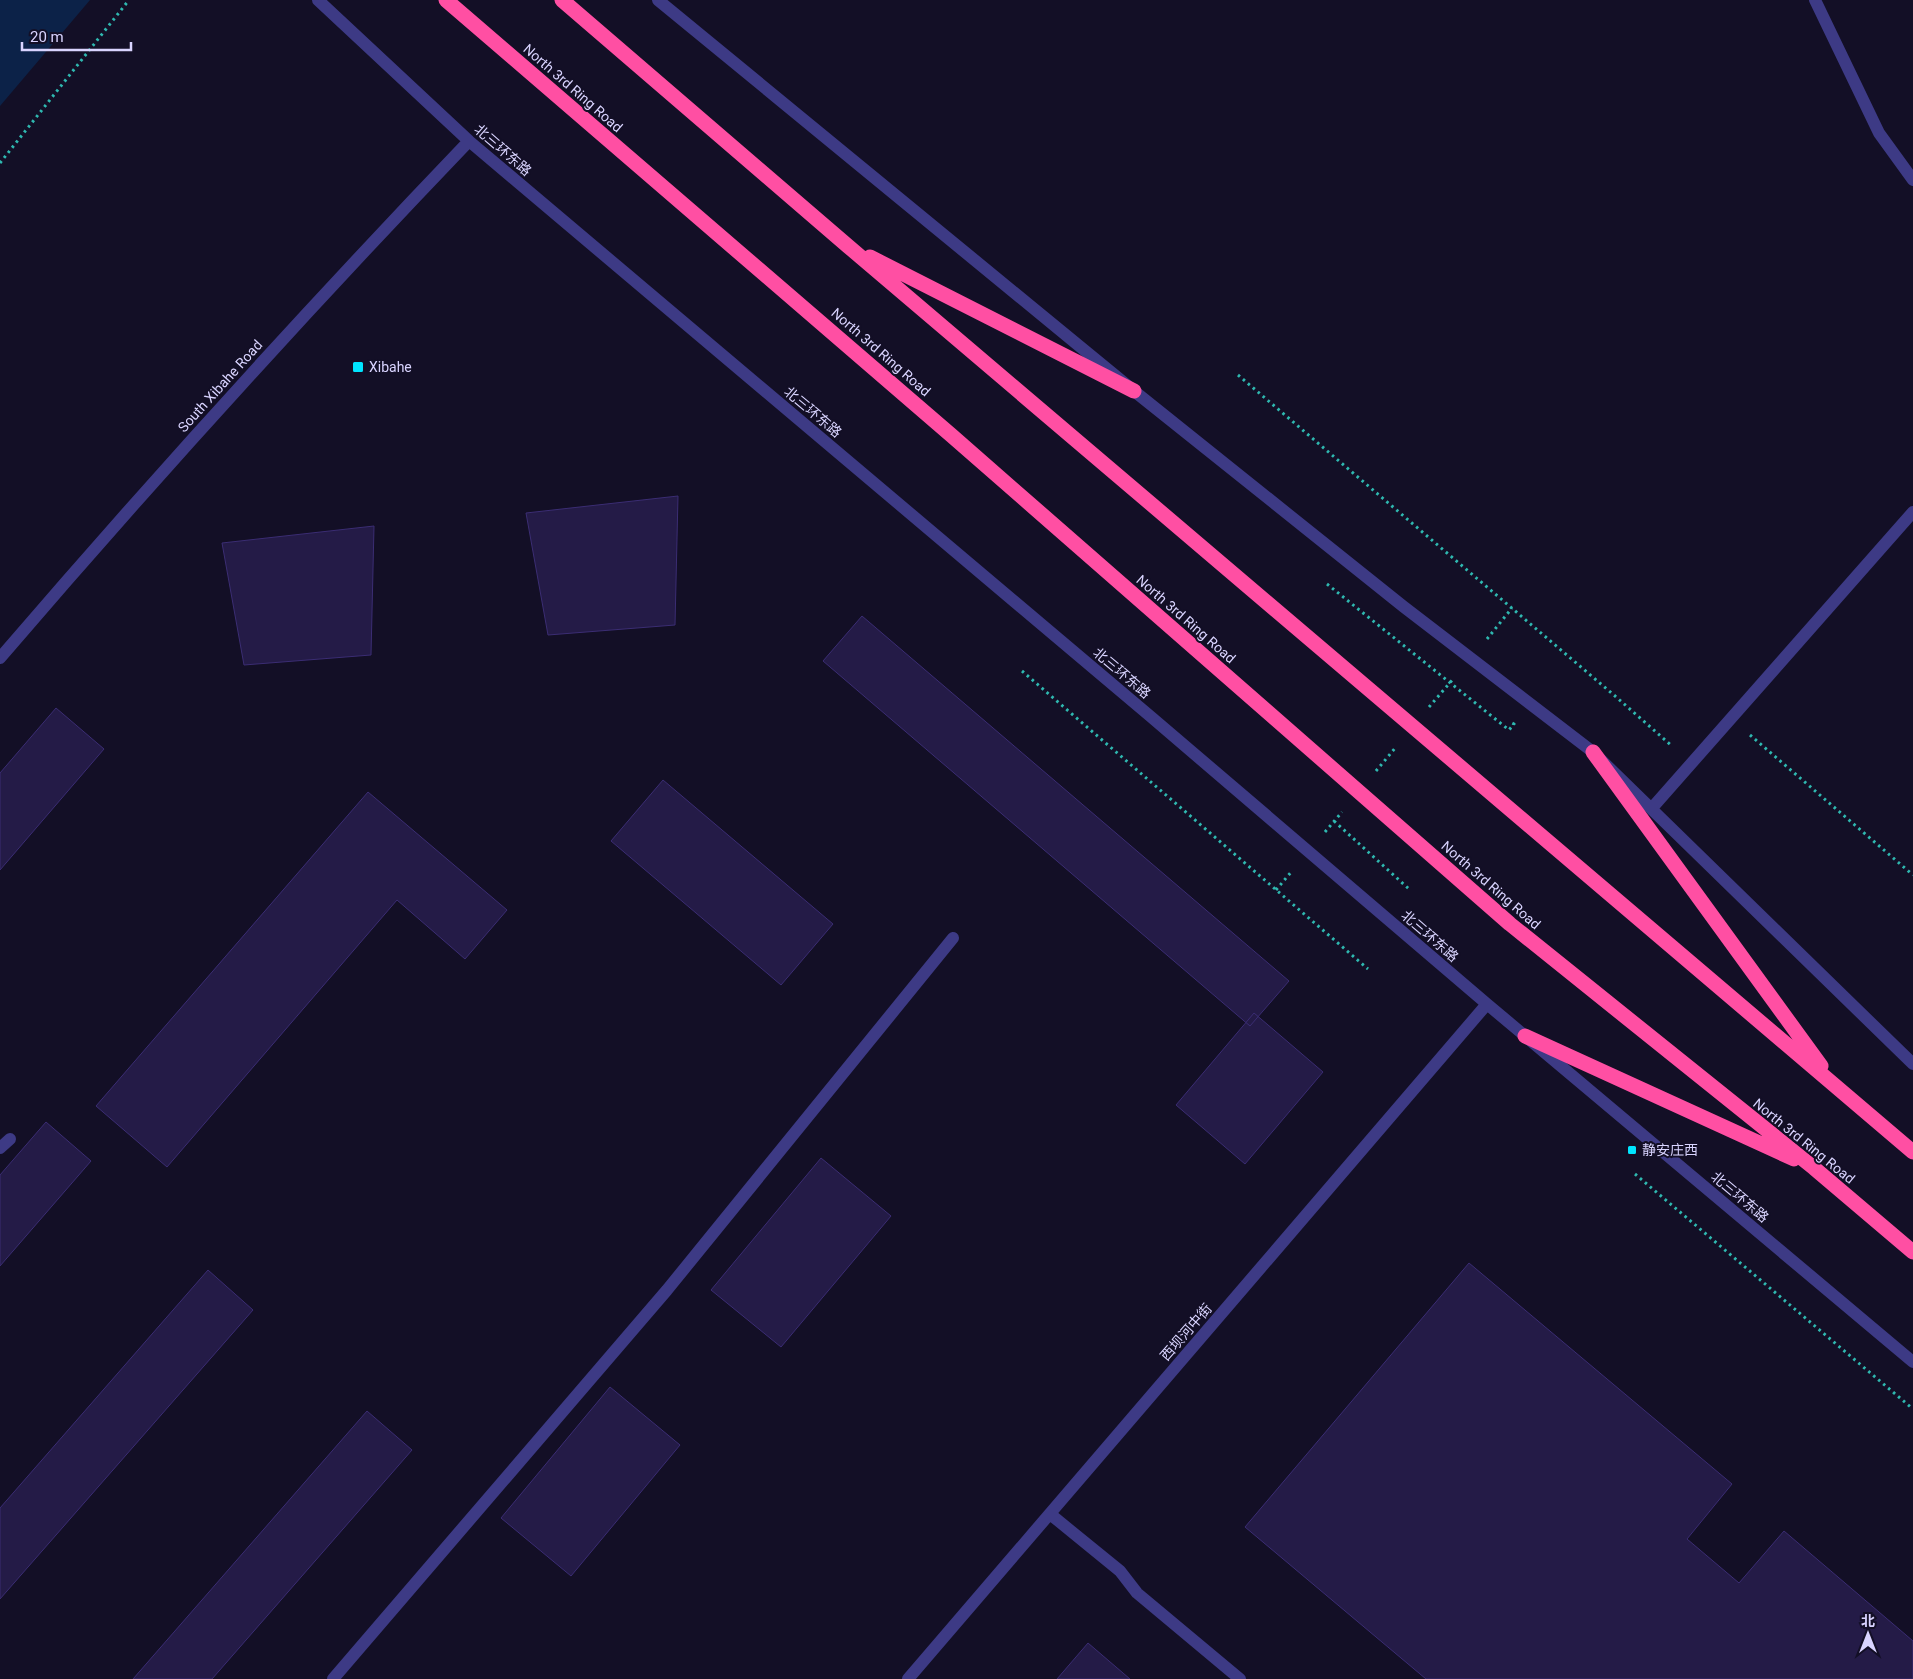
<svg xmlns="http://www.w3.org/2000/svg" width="1913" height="1679" viewBox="0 0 1913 1679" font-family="Roboto,'Noto Sans SC',sans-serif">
<rect width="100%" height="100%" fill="#130f26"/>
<path fill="#0c2248" d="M0 0H90L0 106Z"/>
<path fill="#241b47" stroke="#3b2d73" d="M678 496 675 625 548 635 526 513Z
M374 526 371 655 244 665 222 543Z
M862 616 1289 981 1250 1026 823 661Z
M56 708 104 749 0 870V773Z
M663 780 833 924 781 985 611 841Z
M368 792 507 910 465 959 397 900 167 1167 96 1106Z
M1254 1013 1323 1072 1245 1164 1176 1105Z
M46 1122 91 1161 0 1266V1175Z
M821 1158 891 1216 781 1347 711 1290Z
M1469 1263 1732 1484 1687 1539 1739 1583 1784 1531 1913 1641V1679H1426L1245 1527Z
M208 1270 253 1310 0 1599V1508Z
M610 1387 680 1445 571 1576 501 1518Z
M367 1411 412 1450 212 1679H133Z
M1088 1643 1130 1679H1057Z"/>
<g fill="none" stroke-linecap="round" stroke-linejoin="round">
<path stroke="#2fb8b0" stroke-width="3" stroke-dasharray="2.5 4" stroke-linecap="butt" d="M0 163 129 0
M1238 375 1615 696 1672 746
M1327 584 1509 730 1514 724 1512 723
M1487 639 1512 608
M1022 671 1368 969
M1429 707 1454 678
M1750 735 1913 875
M1376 771 1396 747
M1334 821 1409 889
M1325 832 1342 812
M1276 890 1292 871
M1635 1174 1913 1409"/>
<path stroke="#3d3a85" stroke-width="12" d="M318 0 469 141 1150 716 1487 1004 1913 1362
M658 0 1134 391 1404 607 1593 752 1913 1064
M1815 0 1879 133 1913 180
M0 658C152 481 308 309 469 141
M1652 808 1913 512
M0 1148 10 1139
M1050 1514 1120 1571 1137 1593 1240 1679
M333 1679 667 1290 953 938
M908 1679 1487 1004"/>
<path stroke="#ff4fa3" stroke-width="15" d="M446 0 951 435 1510 924 1814 1168 1913 1252
M562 0 849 247 1913 1152
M870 257 1134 391
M1593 752 1821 1066
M1525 1036 1794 1159"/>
</g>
<g fill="#00e5ff" stroke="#130f26" stroke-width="2">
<rect x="352" y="361" width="12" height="12" rx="2.5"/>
<rect x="1627" y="1145" width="10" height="10" rx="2.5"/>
</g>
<g text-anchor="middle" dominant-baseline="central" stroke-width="4" stroke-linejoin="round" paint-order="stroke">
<g font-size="14" fill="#d9d4ff" stroke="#130f26">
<text transform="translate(573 88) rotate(41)">North 3rd Ring Road</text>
<text transform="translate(503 150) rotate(41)">北三环东路</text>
<text transform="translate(881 352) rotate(41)">North 3rd Ring Road</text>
<text transform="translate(220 386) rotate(-48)">South Xibahe Road</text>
<text transform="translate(813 412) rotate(40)">北三环东路</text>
<text transform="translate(1186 619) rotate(41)">North 3rd Ring Road</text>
<text transform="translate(1122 673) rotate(40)">北三环东路</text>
<text transform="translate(1491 885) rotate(41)">North 3rd Ring Road</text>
<text transform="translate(1430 936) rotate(41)">北三环东路</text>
<text transform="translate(1804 1141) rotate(39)">North 3rd Ring Road</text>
<text transform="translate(1740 1197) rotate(40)">北三环东路</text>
<text transform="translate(1186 1332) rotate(-49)">西坝河中街</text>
</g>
<g font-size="14" fill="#d9d4ff" stroke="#130f26" text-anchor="start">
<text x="369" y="367">Xibahe</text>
<text x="1642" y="1150">静安庄西</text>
</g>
</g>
<g transform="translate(1868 1634)" stroke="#130f26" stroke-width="4" paint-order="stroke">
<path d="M0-4L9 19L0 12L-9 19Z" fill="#d9d4ff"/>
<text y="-8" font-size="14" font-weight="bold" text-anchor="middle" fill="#d9d4ff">北</text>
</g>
<path d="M22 42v8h109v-8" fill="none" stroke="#d9d4ff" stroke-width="2.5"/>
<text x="30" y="42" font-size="15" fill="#d9d4ff" stroke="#130f26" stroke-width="4" paint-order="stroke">20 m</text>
</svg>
